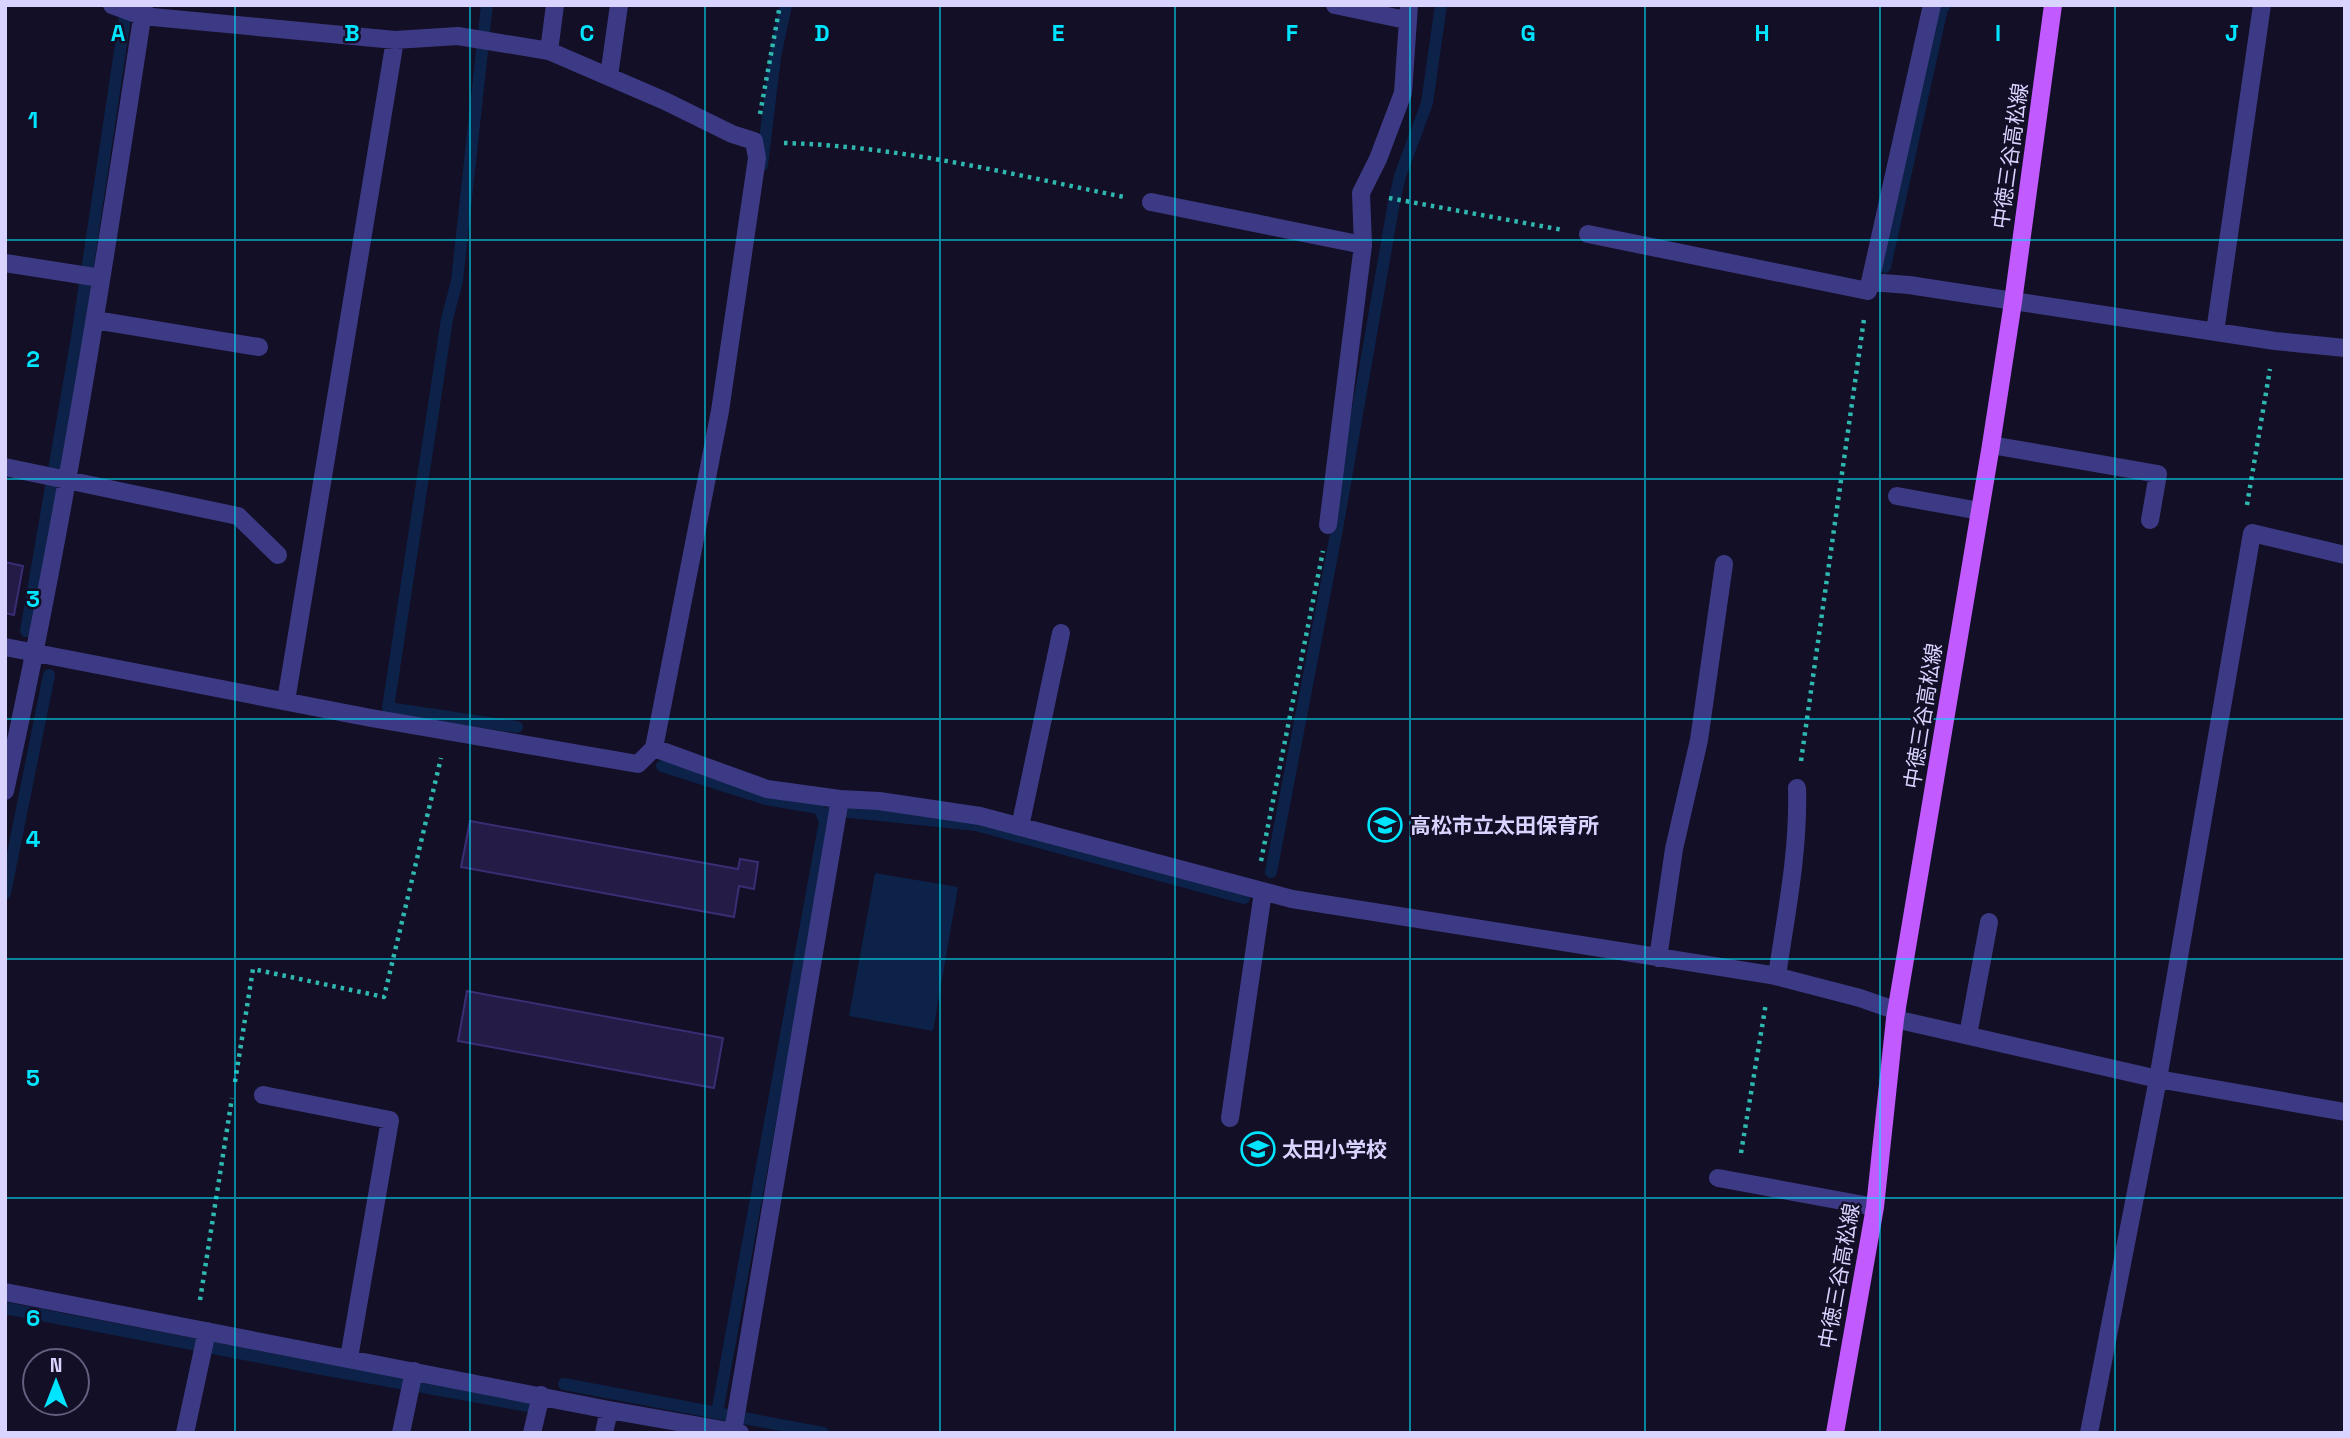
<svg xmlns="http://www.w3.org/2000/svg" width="2350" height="1438" viewBox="0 0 2350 1438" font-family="'Space Grotesk','Noto Sans JP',sans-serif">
<rect width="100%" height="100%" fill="#130f26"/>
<path fill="#0c2248" d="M875 873 958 887 933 1031 849 1016Z"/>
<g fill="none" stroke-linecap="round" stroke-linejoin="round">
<path stroke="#0c2248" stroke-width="12" d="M487 5 457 281 447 319 388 708 517 727
M762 165 775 57 786 5
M1885 267 1937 31 1942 9 1945 5
M26 631 77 337 127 5
M662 766 766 799 819 808 825 821 717 1413 823 1433
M832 810 976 825 1244 898
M1271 872 1337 529 1394 202 1400 176 1427 103 1441 5
M5 893 49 675
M5 1308 322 1369 528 1406
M564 1384 717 1413"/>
</g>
<path fill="#241b47" stroke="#3b2d73" stroke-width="2" d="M5 562 23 566 14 615 5 613Z
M470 821 738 869 740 859 758 862 754 889 739 886 734 917 461 867Z
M467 991 723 1038 714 1088 458 1041Z"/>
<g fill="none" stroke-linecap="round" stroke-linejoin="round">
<path stroke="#2fb8b0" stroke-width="4.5" stroke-dasharray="3.5 5" stroke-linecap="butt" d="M760 114 780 5
M784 143C899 146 1011 174 1124 197
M1389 198 1563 230
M2247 505 2270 369
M1801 761 1864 319
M1261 861 1323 551
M235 1082 253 969 384 997 441 758
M1741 1153 1766 1003
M200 1300 232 1098"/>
<path stroke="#3d3a85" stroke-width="18" d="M112 5 142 16 395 40 458 36 549 51
M555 5 549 51 665 101 732 134 754 141 757 158 720 411 654 748 767 789 840 799 879 801 980 816 1292 899 1771 975 1860 998 1897 1011
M1335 5 1406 20
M609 76 619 5
M1151 202 1363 245
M1588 234 1868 291 1932 5
M5 263 101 278
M1870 282 1909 285 2275 341 2345 348
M95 320 259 347
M2215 332 2262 5
M1991 445 2158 474 2150 520
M5 467 238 516 278 555
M1897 496 1980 511
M1328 525 1363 245 1361 193 1378 159 1403 93 1409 5
M5 647 371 718 638 764 654 748
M286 701 395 40
M5 791C63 531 104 268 144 5
M1020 827 1061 633
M1658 958 1674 849 1699 740 1724 564
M1777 976C1786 914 1799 851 1797 788
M1895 1019 2158 1079 2345 1112
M1968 1035 1989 922
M263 1095 390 1120 349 1358
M1230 1118 1263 892
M1718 1178 1875 1207
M5 1292 609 1410 740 1433
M733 1432 840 799
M185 1433 207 1331
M401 1433 414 1371
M532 1433 541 1395
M604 1433 609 1410
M2089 1433 2158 1079 2252 533 2345 555"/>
<path stroke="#c25bff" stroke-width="18" d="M1835 1433 1875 1207 1895 1019 1991 445 2013 302 2053 5"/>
</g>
<path fill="none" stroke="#00e5ff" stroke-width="2" stroke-opacity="0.55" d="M235 5V1433M470 5V1433M705 5V1433M940 5V1433M1175 5V1433M1410 5V1433M1645 5V1433M1880 5V1433M2115 5V1433M5 240H2345M5 479H2345M5 719H2345M5 959H2345M5 1198H2345"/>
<defs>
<symbol id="school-ring" viewBox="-11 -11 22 22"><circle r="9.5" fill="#130f26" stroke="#00e5ff" stroke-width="1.5"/><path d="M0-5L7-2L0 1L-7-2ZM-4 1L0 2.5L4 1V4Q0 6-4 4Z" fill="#00e5ff"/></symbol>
</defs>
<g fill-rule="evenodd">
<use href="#school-ring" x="1366" y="806" width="38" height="38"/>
<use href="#school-ring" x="1239" y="1130" width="38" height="38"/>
</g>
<g text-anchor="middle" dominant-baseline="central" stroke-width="5" stroke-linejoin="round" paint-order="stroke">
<g font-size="21" fill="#d9d4ff" stroke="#130f26">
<text transform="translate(2010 156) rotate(-82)">中徳三谷高松線</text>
<text transform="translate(1923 716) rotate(-81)">中徳三谷高松線</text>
<text transform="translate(1839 1276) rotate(-80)">中徳三谷高松線</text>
</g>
<g font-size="21" font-weight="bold" fill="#d9d4ff" stroke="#130f26" text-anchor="start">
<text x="1410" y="825">高松市立太田保育所</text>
<text x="1282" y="1149">太田小学校</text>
</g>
</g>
<g font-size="23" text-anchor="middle" font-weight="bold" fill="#00e5ff" stroke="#130f26" stroke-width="5" stroke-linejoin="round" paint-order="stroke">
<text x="118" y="41">A</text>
<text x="352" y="41">B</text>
<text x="587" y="41">C</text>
<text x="822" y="41">D</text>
<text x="1058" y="41">E</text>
<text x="1292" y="41">F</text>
<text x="1528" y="41">G</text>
<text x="1762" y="41">H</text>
<text x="1998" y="41">I</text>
<text x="2232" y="41">J</text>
<text x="33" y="128">1</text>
<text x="33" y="367">2</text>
<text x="33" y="607">3</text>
<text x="33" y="847">4</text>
<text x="33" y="1086">5</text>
<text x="33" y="1326">6</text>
</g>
<rect width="2350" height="1438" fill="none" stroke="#d9d4ff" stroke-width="14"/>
<g transform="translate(56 1382)"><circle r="33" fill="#130f26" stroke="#625e7d" stroke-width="2"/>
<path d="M0-5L12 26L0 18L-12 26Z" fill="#00e5ff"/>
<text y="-10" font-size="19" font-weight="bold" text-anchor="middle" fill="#d9d4ff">N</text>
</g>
</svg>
